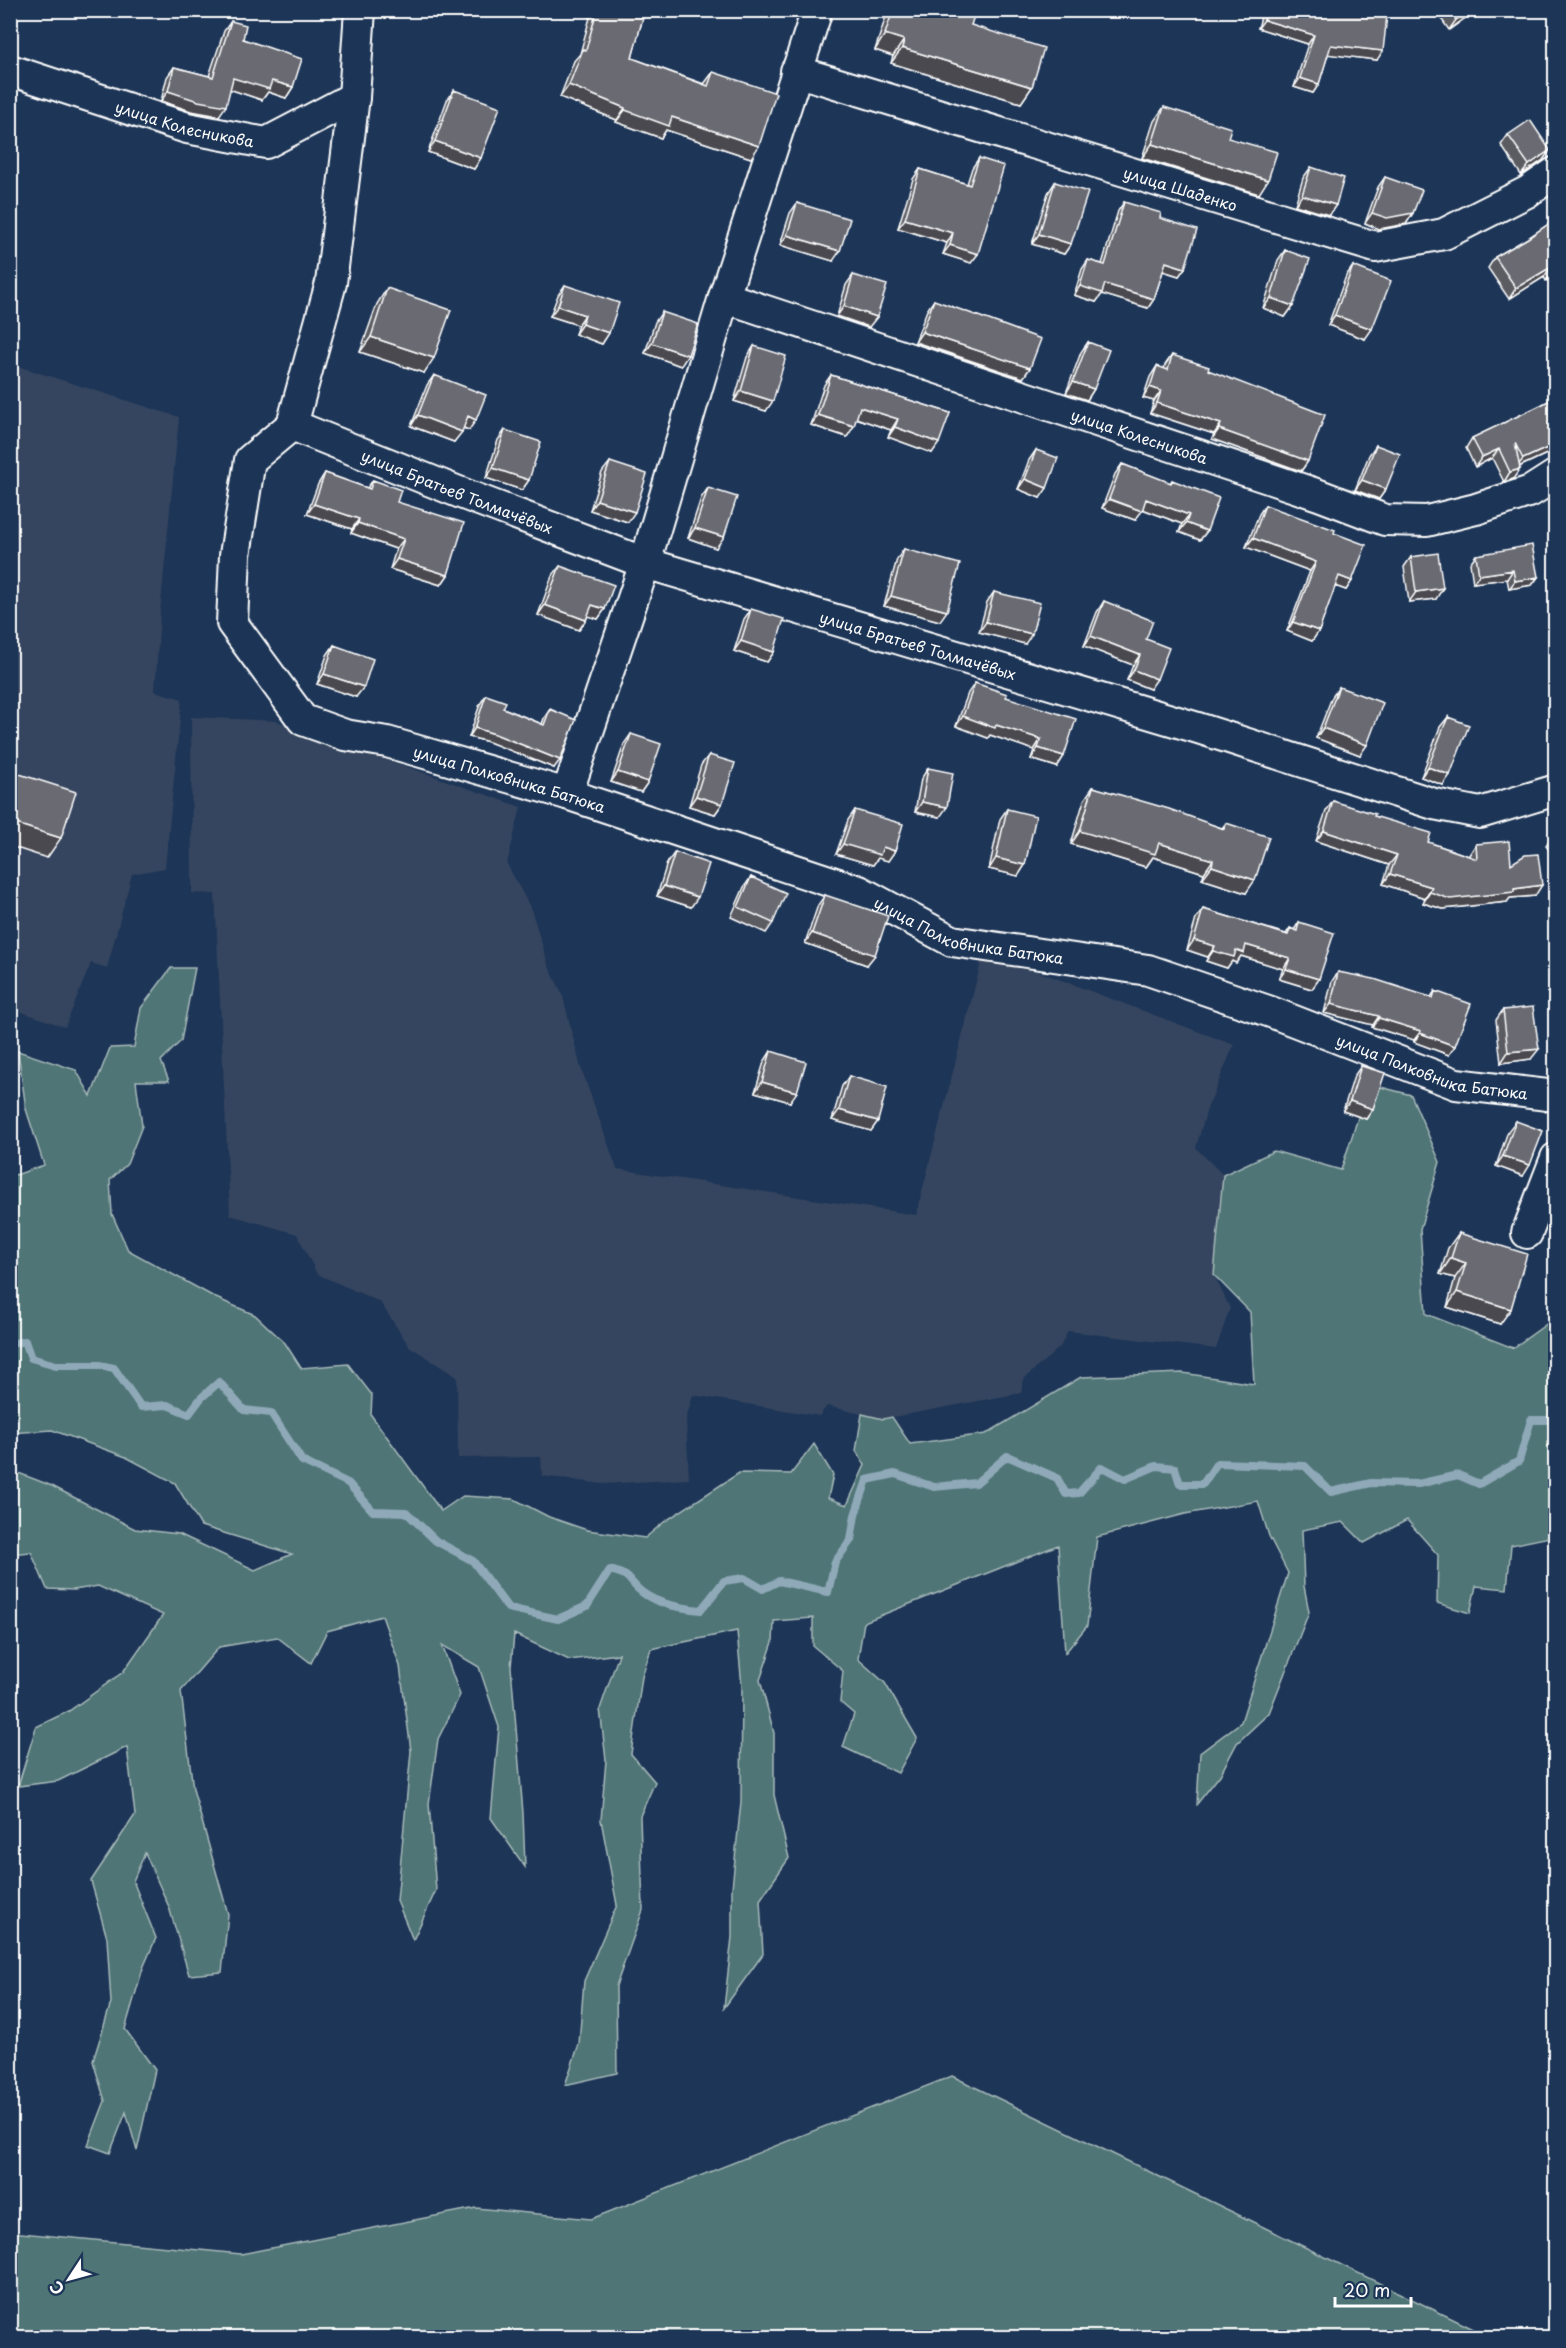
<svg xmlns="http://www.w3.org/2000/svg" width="1566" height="2348" font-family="'Playpen Sans',sans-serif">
  <rect width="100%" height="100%" fill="#1d3557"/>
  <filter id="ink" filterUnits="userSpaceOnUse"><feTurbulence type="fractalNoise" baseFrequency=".0167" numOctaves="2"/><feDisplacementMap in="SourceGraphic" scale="12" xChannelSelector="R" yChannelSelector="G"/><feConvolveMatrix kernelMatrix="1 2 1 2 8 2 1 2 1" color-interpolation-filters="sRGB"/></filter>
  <g filter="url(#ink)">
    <!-- built -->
    <path fill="#34455f" d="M11,364L179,417L160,613L155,691L182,699L165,868L132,874L107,968L91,963L65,1027L11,1008Z
      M191,717L277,721L521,807L507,864L531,909L549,967L562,993L581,1068L617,1169L916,1215L984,951L1234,1045L1207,1109L1196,1148L1223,1175L1214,1275L1230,1308L1216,1349L1068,1331L1060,1347L1024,1379L1021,1393L883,1419L827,1406L819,1416L693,1395L686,1419L689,1479L603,1484L542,1476L541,1457L458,1458L457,1377L409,1346L380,1302L317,1274L297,1234L230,1215L215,894L192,893Z"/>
    <!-- green -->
    <path fill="#507576" stroke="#a8baba" stroke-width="1.5" d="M171,968H195L181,1041L161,1061L169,1081H136L142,1126L127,1164L110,1180L112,1214L128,1250L216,1298L255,1315L285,1343L301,1368L348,1364L372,1395L371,1415L441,1511L463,1496L514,1499L549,1517L587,1530L645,1538L664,1522L739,1473L791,1474L814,1444L833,1475L828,1498L847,1505L865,1465L856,1451L862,1414L883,1419L892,1417L910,1444L986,1434L1081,1377L1183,1373L1254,1384L1250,1312L1214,1275L1223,1175L1274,1151L1341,1170L1369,1084L1411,1095L1440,1162L1420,1229L1426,1314L1513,1348L1555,1318V1536L1511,1545L1507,1589L1476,1586L1470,1613L1437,1603L1438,1555L1407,1520L1364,1543L1343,1522L1302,1530L1304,1586L1309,1612L1269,1713L1237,1743L1220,1775L1197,1804L1200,1753L1241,1722L1288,1573L1269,1536L1258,1501L1185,1514L1097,1537L1087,1626L1065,1653L1058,1545L864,1622L858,1659L885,1683L917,1738L898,1773L843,1747L854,1714L840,1702L843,1671L813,1646V1618L774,1621L773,1642L760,1680L774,1733V1795L789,1858L760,1900L763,1954L724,2008L732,1937V1888L741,1802L742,1687L737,1631L651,1649L642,1677L631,1754L655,1782L640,1816L643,1910L616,1986L617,2073L565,2085L579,2044L584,1981L617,1905L601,1820L606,1760L600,1709L619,1654L569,1660L514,1634L511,1667L523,1813L525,1867L491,1818L499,1727L479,1667L442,1645L460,1695L438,1739L429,1804L436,1890L413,1940L397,1901L411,1751L400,1666L382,1616L327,1631L311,1663L277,1637L219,1647L181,1691L193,1789L228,1914L222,1972L189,1975L169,1907L145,1853L133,1881L156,1938L143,1968L125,2029L155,2070L137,2151L126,2112L110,2153L88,2145L105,2101L93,2061L111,2003L107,1938L91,1881L135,1815L127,1747L58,1781L18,1786L36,1727L69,1711L123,1672L163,1615L98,1586L74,1590L47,1589L31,1552L11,1554V1470L52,1486L135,1529L179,1534L255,1570L292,1554L201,1526L175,1483L126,1457L52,1430L11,1433L10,1172L16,1175L44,1165L26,1109L18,1051L76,1070L91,1096L110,1048L134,1047L141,1008Z
      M952,2076L1490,2337H11V2232L241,2254L476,2208L591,2219Z"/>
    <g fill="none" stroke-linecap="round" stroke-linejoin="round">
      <!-- stream -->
      <path stroke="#8fa9b9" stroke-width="8" d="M10,1344L25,1341L31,1358L56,1365H99L114,1368L141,1407L167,1405L189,1414L201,1398L219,1382L244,1410L271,1413L302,1461L348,1483L373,1511L406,1512L436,1541L473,1561L508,1608L558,1619L587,1606L610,1570C636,1577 626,1581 643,1593C659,1605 682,1608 701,1610L724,1581L744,1578L763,1589L779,1581L828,1592L835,1562L851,1540L855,1515L867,1480L895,1474L934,1487L976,1483L1007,1456L1057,1478L1066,1494L1079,1493L1102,1467L1125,1479L1156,1466L1175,1468L1180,1484H1203L1217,1463L1305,1466L1331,1492L1371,1483L1418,1484L1458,1475L1479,1484L1519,1461L1531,1420H1556"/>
      <defs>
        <g id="minor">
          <path id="s1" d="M360,10L354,97L331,283L292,425L250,460L235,555L232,623L303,720L345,735L387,742L567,794L859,891L952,941L1148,970L1271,1012L1456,1084L1556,1096"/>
          <path id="s2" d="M10,70L187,128L266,143L354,97"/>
          <path id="s3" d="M796,71L1375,247L1444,234L1527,192L1556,172"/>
          <path id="s4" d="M724,297L1319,495L1385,520L1427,521L1476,509L1531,491L1556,475"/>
          <path id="s5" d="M292,425L466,495L645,563L1198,728L1434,804L1480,813L1556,790"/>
          <path d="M567,794L645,563L724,297L817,10"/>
          <path d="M1527,1233L1556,1158"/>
        </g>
      </defs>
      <!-- minor casing -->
      <use href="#minor" stroke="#fff" stroke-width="34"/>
      <!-- minor -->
      <use href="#minor" stroke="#1d3557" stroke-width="30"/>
    </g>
    <!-- wall -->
    <path fill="#5a5b62" stroke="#fff" stroke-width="1.5" d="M592,10H645L632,58L704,84L713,72L751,158L666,130L661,138L616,122L617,120L560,97L574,61L580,54Z
      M888,10H957L1032,87L1021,103L891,63L893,56L875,50Z
      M1263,10H1358L1377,60L1328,54L1319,84L1313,93L1294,87L1308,44L1258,28Z
      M1435,10H1474L1472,13L1449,30Z
      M231,21L243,39L293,87L286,98L268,92L262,100L230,89L219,116L191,111L161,101L167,77L174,67L209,76L224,31Z
      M454,90L481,158L474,169L428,152L447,100Z
      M1164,107L1228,138L1259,194L1142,158L1154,121Z
      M1508,135L1550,150L1543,160L1521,175L1501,145Z
      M979,158L978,254L971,263L943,254L947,243L898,228L913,179L920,169L967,184L972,168Z
      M1311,167L1336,205L1329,215L1295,205L1303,178Z
      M1385,177L1413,213L1406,224L1379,229L1365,223L1378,187Z
      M1055,182L1071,244L1064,254L1032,244L1048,193Z
      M1124,202L1160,218L1185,268L1179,276L1163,271L1154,299L1148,308L1102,294L1096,302L1074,295L1082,269L1088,260L1102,264L1118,211Z
      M797,203L833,261L780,245L790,213Z
      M1556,219V274L1546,281L1544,277L1509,299L1488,268L1495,257L1528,238Z
      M1285,250L1293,306L1285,317L1263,308L1278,260Z
      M1353,266L1365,339L1328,325L1346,276Z
      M853,275L869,327L837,316L846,285Z
      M565,285L609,333L602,344L575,334L578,325L550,316L558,295Z
      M387,288L424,373L360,352L377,304Z
      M934,300L1030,368L1023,378L915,342L927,310Z
      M662,312L681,366L645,353L655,322Z
      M1088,342L1094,389L1087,400L1066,393L1081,352Z
      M754,346L766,411L734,401L747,357Z
      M1172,355L1208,370L1308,461L1301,471L1212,439L1214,434L1150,413L1154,401L1143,398L1150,377L1157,366L1164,369L1165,365Z
      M434,375L469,430L463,428L454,442L411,426L427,385Z
      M831,375L950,413L932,453L888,437L891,430L856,418L847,437L811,425L824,385Z
      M1556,397V456L1553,451L1519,467L1513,479L1504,482L1492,458L1475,467L1466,448L1472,438L1541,405Z
      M505,430L529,480L522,490L486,478L498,440Z
      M1376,445L1386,489L1379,499L1355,490L1369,455Z
      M1036,450L1040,498L1018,489L1029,460Z
      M610,462L628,522L590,510L602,472Z
      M1122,464L1170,483L1172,480L1207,531L1200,540L1179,532L1182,524L1142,509L1135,520L1102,508L1115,474Z
      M325,473L367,488L373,480L397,502L448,575L441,585L390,569L396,549L351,533L352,529L307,514L318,484Z
      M708,488L716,548L688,538L701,498Z
      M1265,505L1334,533L1352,581L1346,590L1335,586L1319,631L1312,641L1287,631L1310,571L1246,547L1259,514Z
      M1556,523V541L1550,531Z
      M904,549L940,621L884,606L897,559Z
      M1476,555L1538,577L1532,585L1509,589L1507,579L1473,583L1470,563Z
      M1411,557L1436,599L1409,602L1404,567Z
      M560,566L605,609L598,619L588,616L586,620L579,630L538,615L552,576Z
      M994,592L1025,644L979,632L987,602Z
      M1104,601L1146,639L1150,689L1127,680L1133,665L1084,646L1097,612Z
      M751,609L774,652L767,662L734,651L744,619Z
      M334,645L356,697L317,684L327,655Z
      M975,683L1006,697L1064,756L1057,767L1031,759L1034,750L990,735L988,738L956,726L968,693Z
      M1339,687L1360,755L1316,738L1332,697Z
      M486,695L503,708L542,724L544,718L550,709L554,768L489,742L469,737L480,704Z
      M1448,717L1443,785L1421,777L1440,727Z
      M631,734L648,782L641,792L611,782L624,744Z
      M709,755L722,804L715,814L689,806L701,765Z
      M928,768L940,817L915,812L921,779Z
      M1093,787L1222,828L1226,823L1246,893L1202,879L1204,873L1153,857L1146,867L1071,844L1084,800Z
      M1333,801L1374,816L1428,842L1469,856V855L1476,844L1511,864L1535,896L1510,898L1507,902L1443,909L1423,903L1425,898L1383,884L1389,865L1316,841L1326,811Z
      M1007,809L1025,865L1018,876L989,869L1000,819Z
      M855,810L895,851L888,861L878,858L873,865L836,854L848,820Z
      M1556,834V859L1546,846L1553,836Z
      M675,852L691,907L657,896L667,863Z
      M751,877L773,923L766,933L731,917L744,887Z
      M825,895L867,965L805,943L818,905Z
      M1203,909L1286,934L1290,928L1294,930L1299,922L1319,979L1312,989L1279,979L1283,969L1241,956L1236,963L1232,961L1227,968L1206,961L1208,957L1187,950L1196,919Z
      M1338,972L1431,997L1435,991L1449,1055L1414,1042V1040L1372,1027L1373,1025L1324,1013L1332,981Z
      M1503,1010L1531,1059L1501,1063L1496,1020Z
      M771,1051L790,1102L755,1092L764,1062Z
      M1361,1066L1373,1109L1366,1119L1343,1111L1354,1076Z
      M849,1076L878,1121L871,1131L832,1120L842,1086Z
      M1516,1121L1523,1176L1496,1166L1508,1131Z
      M1459,1233L1500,1324L1447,1307L1455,1278L1440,1274L1448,1248Z"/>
    <!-- shaded-wall -->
    <path fill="#4a4a50" stroke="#fff" stroke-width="1.5" d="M1469,10H1474L1472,13L1449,30L1456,20Z
      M1264,20L1314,35L1308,44L1258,28Z
      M885,34L904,40L893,56L875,50Z
      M1331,45L1383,51L1377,60L1325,54Z
      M902,48L1032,87L1021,103L891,63Z
      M233,78L272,81L293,87L286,98L268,92L262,100L226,88Z
      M1300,78L1319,84L1313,93L1294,87Z
      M569,85L625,108L617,120L560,97Z
      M168,91L226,106L219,116L191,111L161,101Z
      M625,110L672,117L759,146L751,158L666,130L661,138L616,122Z
      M435,141L481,158L474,169L428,152Z
      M1152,144L1268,180L1259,194L1142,158Z
      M1550,150L1543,160L1521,175L1529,165Z
      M1302,195L1336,205L1329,215L1295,205Z
      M1372,213H1413L1406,224L1379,229L1365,223Z
      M905,219L953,233L947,243L898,228Z
      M1039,234L1071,244L1064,254L1032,244Z
      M787,235L840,251L833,261L780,245Z
      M950,245L978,254L971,263L943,254Z
      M1166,262L1185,268L1179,276L1160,270Z
      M1551,267L1544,277L1509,299L1516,288Z
      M1556,269V274L1546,281L1553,270Z
      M1105,284L1154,299L1148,308L1102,294L1096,302L1074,295L1080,286Z
      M1271,298L1293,306L1285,317L1263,308Z
      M558,306L585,315L578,325L550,316Z
      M844,306L877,317L869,327L837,316Z
      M1335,315L1372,329L1365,339L1328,325Z
      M582,324L609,333L602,344L575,334Z
      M922,332L1030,368L1023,378L915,342Z
      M371,337L434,358L424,373L360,352Z
      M652,343L688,355L681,366L645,353Z
      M1073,382L1094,389L1087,400L1066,393Z
      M1150,387L1161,391L1154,401L1143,398Z
      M741,391L773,401L766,411L734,401Z
      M1157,403L1221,424L1214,434L1150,413Z
      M860,407L898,419L891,430L853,417Z
      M418,415L462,432L454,442L411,426Z
      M818,415L854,426L847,437L811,425Z
      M468,416L476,420L469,430L461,427Z
      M895,427L939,443L932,453L888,437Z
      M1219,429L1308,461L1301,471L1212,439Z
      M1556,444V448L1553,451L1516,468L1523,459Z
      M1499,449L1492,458L1475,467L1482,457Z
      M493,468L529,480L522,490L486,478Z
      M1520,469L1513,479L1504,482L1510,472Z
      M1025,479L1047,488L1040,498L1018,489Z
      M1362,480L1386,489L1379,499L1355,490Z
      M1109,499L1142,511L1135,520L1102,508Z
      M1146,499L1189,515L1182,524L1140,508Z
      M597,500L635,512L628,522L590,510Z
      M314,504L359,519L352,529L307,514Z
      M358,523L404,539L396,549L351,533Z
      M1186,523L1207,531L1200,540L1179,532Z
      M695,528L724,537L716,548L688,538Z
      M1253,538L1316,562L1310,571L1246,547Z
      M397,559L448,575L441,585L390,569Z
      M1513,570L1507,579L1473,583L1479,575Z
      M1339,576L1352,581L1346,590L1332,585Z
      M1538,577L1532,585L1509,589L1515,581Z
      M1443,588L1436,599L1409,602L1416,592Z
      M891,596L947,611L940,621L884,606Z
      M545,605L586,620L579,630L538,615Z
      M592,605L605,609L598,619L585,615Z
      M986,622L1032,634L1025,644L979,632Z
      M1293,622L1319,631L1312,641L1287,631Z
      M1091,636L1140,655L1133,665L1084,646Z
      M741,641L774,652L767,662L734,651Z
      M1134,670L1157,679L1150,689L1127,680Z
      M324,674L364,687L356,697L317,684Z
      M963,716L996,725L1041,739L1034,750L990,735L988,738L956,726Z
      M475,728L495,734L560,760L554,768L489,742L469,737Z
      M1323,728L1367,745L1360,755L1316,738Z
      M1038,748L1064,756L1057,767L1031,759Z
      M1428,767L1450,775L1443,785L1421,777Z
      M618,772L648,782L641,792L611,782Z
      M696,796L722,804L715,814L689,806Z
      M922,802L947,807L940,817L915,812Z
      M10,822L61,838L47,858L10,846Z
      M1080,831L1159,843L1213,860L1204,873L1153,857L1146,867L1071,844Z
      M1324,831L1397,855L1389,865L1316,841Z
      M843,844L883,847L895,851L888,861L878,858L873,865L836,854Z
      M996,858L1025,865L1018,876L989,869Z
      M1212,866L1255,880L1246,893L1202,879Z
      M1390,874L1432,887L1425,898L1383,884Z
      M1542,885L1535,896L1510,898L1507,902L1443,909L1423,903L1430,892L1514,889Z
      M664,886L698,897L691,907L657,896Z
      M812,933L875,955L867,965L805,943Z
      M1194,940L1215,946L1208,957L1187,950Z
      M1246,945L1290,958L1283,969L1241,956L1236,963L1232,961L1227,968L1206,961L1213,951L1236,950Z
      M1286,969L1319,979L1312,989L1279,979Z
      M1331,1004L1379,1016L1373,1025L1324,1013Z
      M1379,1018L1421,1031L1414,1040L1372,1027Z
      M1420,1033L1455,1046L1449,1055L1414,1042Z
      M1539,1049L1531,1059L1501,1063L1508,1052Z
      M762,1082L797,1092L790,1102L755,1092Z
      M1350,1101L1373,1109L1366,1119L1343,1111Z
      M839,1110L878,1121L871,1131L832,1120Z
      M1503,1156L1530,1165L1523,1176L1496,1166Z
      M1451,1258L1466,1263L1455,1278L1440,1274Z
      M1457,1292L1511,1309L1500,1324L1447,1307Z"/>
    <!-- building -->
    <path fill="#696a72" stroke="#fff" stroke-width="1.5" d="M597,10H645L632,58L708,86L713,72L776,93L759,146L672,117L669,126L625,110V108L569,85L583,49L586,50Z
      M893,10H957L974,16L971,25L1044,48L1032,87L902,48L904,40L885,34Z
      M1267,10H1358L1387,15L1383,51L1331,45L1319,84L1300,78L1314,35L1264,20Z
      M1449,10H1469L1456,20Z
      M231,21L246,25L243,39L302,59L293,87L272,81L269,89L233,78L226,106L198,101L168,91L174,67L213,77Z
      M454,90L500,107L481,158L435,141Z
      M1164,107L1231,128L1228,138L1277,152L1268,180L1152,144Z
      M1530,120L1550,150L1529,165L1508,135Z
      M979,158L1004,166L978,254L950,245L953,233L905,219L920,169L970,185Z
      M1311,167L1344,178L1336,205L1302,195Z
      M1385,177L1422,190L1413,213L1387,218L1372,213Z
      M1055,182L1088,192L1071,244L1039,234Z
      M1124,202L1161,213L1160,218L1197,230L1185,268L1166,262L1154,299L1105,284L1102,293L1080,286L1088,260L1105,265Z
      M797,203L850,219L840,251L787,235Z
      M1556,219V269L1553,270L1551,267L1516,288L1495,257L1528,238Z
      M1285,250L1310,259L1293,306L1271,298Z
      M1353,266L1391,281L1372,329L1335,315Z
      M853,275L887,285L877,317L844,306Z
      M565,285L619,303L609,333L582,324L585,315L558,306Z
      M387,288L451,310L434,358L371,337Z
      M934,300L1041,339L1030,368L922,332Z
      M662,312L698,324L688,355L652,343Z
      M1088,342L1109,350L1094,389L1073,382Z
      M754,346L786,356L773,401L741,391Z
      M1172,355L1209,367L1208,370L1325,415L1308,461L1219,429L1221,424L1157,403L1161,391L1150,387L1157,366L1168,370Z
      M434,375L486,395L476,420L468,416L462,432L418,415Z
      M831,375L950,413L939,443L895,427L898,419L860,407L854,426L818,415Z
      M1556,397V444L1523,459L1515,443L1520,469L1510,472L1499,449L1482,457L1472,438L1541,405Z
      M505,430L541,442L529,480L493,468Z
      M1376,445L1400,454L1386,489L1362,480Z
      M1036,450L1058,458L1047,488L1025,479Z
      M610,462L647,474L635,512L597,500Z
      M1122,464L1171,483L1172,480L1219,498L1207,531L1186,523L1189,515L1146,499L1142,511L1109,499Z
      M325,473L370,489L373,480L401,490L397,502L464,523L448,575L397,559L404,539L358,523L359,519L314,504Z
      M708,488L737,497L724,537L695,528Z
      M1265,505L1335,530L1334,533L1366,545L1352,581L1339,576L1319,631L1293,622L1316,562L1253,538Z
      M1532,545L1538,577L1515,581L1513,570L1479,575L1476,555Z
      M904,549L960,564L947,611L891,596Z
      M1438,553L1443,588L1416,592L1411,557Z
      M560,566L614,585L605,609L592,605L586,620L545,605Z
      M994,592L1040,603L1032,634L986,622Z
      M1104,601L1153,621L1146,639L1169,648L1157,679L1134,670L1140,655L1091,636Z
      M751,609L784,619L774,652L741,641Z
      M334,645L373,659L364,687L324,674Z
      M975,683L1007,694L1006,697L1076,719L1064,756L1038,748L1041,739L996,725L995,728L963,716Z
      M1339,687L1383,703L1367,745L1323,728Z
      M486,695L506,702L503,708L544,725L550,709L576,720L560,760L495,734L475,728Z
      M1448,717L1469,725L1450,775L1428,767Z
      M631,734L661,744L648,782L618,772Z
      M709,755L735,763L722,804L696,796Z
      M928,768L953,773L947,807L922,802Z
      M10,771L76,792L61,838L10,822Z
      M1093,787L1169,809L1224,829L1226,823L1269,837L1255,880L1212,866L1213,860L1159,843L1155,854L1080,831Z
      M1333,801L1375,814L1374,816L1431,833L1428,842L1477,859L1476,844L1509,841L1511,864L1525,855L1538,854L1542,885L1514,889V892L1450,899L1430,892L1432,887L1390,874L1397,855L1324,831Z
      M1007,809L1036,816L1025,865L996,858Z
      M855,810L903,824L895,851L883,847L880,855L843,844Z
      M675,852L709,864L698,897L664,886Z
      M751,877L786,893L773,923L738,907Z
      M825,895L888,916L875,955L812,933Z
      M1203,909L1288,935L1290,928L1297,931L1299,922L1334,933L1319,979L1286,969L1290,958L1246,945L1244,953L1236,950L1234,957L1213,951L1215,946L1194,940Z
      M1338,972L1374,979L1433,998L1435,991L1471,1004L1455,1046L1420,1033L1421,1031L1379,1018V1016L1331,1004Z
      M1533,1007L1539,1049L1508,1052L1503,1010Z
      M771,1051L806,1062L797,1092L762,1082Z
      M1361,1066L1385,1073L1373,1109L1350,1101Z
      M849,1076L887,1087L878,1121L839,1110Z
      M1516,1121L1543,1131L1530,1165L1503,1156Z
      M1459,1233L1527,1254L1511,1309L1457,1292L1466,1263L1451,1258Z"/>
  </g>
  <g text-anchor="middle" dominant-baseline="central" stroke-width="4.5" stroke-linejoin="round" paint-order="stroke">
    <!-- street labels -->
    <g font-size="15" fill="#fff" stroke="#1d3557">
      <text stroke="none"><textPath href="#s2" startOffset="183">улица Колесникова</textPath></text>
      <text stroke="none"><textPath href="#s3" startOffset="402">улица Шаденко</textPath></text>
      <text stroke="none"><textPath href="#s4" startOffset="438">улица Колесникова</textPath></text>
      <text stroke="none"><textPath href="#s5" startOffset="178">улица Братьев Толмачёвых</textPath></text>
      <text stroke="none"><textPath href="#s5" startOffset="664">улица Братьев Толмачёвых</textPath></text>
      <text stroke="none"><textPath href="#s1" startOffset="976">улица Полковника Батюка</textPath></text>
      <text stroke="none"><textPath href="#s1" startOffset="1462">улица Полковника Батюка</textPath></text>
      <text stroke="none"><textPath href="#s1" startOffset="1948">улица Полковника Батюка</textPath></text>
    </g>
  </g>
  <!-- margin -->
  <rect width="1566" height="2348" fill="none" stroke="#1d3557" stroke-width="36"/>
  <rect x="18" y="18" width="1530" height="2312" fill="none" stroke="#fff" stroke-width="2" filter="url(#ink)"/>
  <!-- north arrow -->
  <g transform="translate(69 2279) rotate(234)" stroke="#1d3557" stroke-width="4.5" paint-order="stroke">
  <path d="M0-4.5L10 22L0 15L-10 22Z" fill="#ffffff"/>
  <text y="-9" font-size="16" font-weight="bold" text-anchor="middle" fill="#ffffff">С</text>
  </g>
  <!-- scale -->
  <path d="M1335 2297v9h76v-9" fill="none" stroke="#ffffff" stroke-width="3"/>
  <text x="1344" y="2297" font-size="18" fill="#ffffff" stroke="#1d3557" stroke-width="4.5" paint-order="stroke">20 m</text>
</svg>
